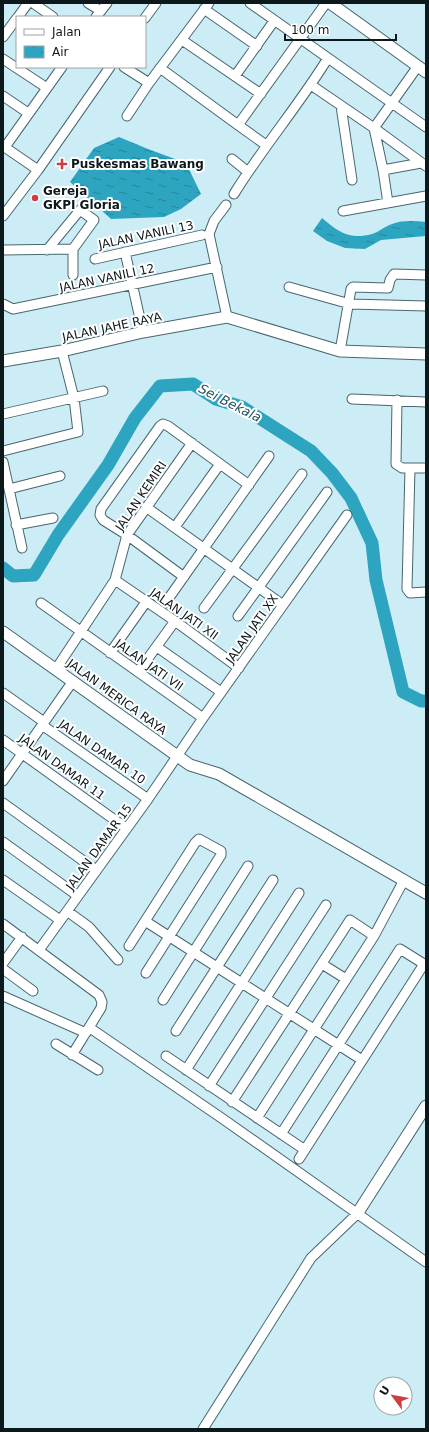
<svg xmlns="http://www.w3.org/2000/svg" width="429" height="1432" font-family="'DejaVu Sans',sans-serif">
  <defs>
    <pattern id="water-ripples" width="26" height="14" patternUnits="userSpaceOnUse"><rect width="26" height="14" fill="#2da5c0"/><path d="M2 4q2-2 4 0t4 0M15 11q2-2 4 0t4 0" fill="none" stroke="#25859b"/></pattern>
  </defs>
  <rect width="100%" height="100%" fill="#cdedf6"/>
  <!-- water -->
  <path fill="url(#water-ripples)" d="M119,137L148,149L186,163L201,194L181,209L164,217L111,219L70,182L94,148Z
    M322,218C338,232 350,240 372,234C379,232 385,226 392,224C403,220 415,221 426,222V236L381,240L365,249L345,248L327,241L313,231Z"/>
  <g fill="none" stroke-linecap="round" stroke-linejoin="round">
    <!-- river -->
    <path stroke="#2da5c0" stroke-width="13" d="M3,568L13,576L34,575L58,535L108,465L135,418L160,386L193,384L216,399L242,407L311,451L332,473L351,498L372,543L376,580L403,692L421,701H426"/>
    <defs>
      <path id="minor" d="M33,3L53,17
        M88,3L101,11
        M204,9L257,46
        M18,17L28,3
        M96,17L107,3
        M145,18L156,3
        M3,37L17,18
        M182,40L261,94
        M328,58L426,127
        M3,59L47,88
        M418,66L374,128L426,166
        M124,67L149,83
        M160,68L238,125L326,3
        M235,76L274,21
        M311,85L374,128L383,170
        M3,96L28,113
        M341,106L352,180
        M127,116L149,83L209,3
        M238,125L266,145
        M3,146L38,170
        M5,147L62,67
        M232,159L248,172
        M234,194C263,147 299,105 328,58L250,3
        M388,203L383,170L421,163
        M226,205L214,221L209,234L227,317
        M343,211L426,196
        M3,216L38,170L110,67
        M3,250L73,249V275
        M47,250L80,210L94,220L73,249
        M125,252L143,332
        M95,259L202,235
        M289,287L350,304L426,306
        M3,304L13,309L217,267
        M340,351L351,289L353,287L386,288H388L390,280L394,274L426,275
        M352,399L426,402
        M397,400L396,464L402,468H426
        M3,414L103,391
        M3,451L78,432L74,398L62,351
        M3,462L22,548
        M410,468L407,589L410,593L426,592
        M9,489L60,476
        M146,507L283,605
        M16,525L53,518
        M175,527L220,464
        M184,577L127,535L103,520L100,515L101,509L160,426L163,424L168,426L249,485
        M115,580L175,621L239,668
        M155,595L166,602L269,456
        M41,603L203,718
        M204,608L302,474
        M238,616L327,492
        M157,647L221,692
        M110,653L146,602
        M56,669L115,580L127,535L192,443
        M138,672L175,621
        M3,693L44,722
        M42,725L148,799
        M3,740L126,828
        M3,781L73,681
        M3,803L96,870
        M3,842L78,896
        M3,880L60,920
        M67,911L89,927L118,960
        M145,921L362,1060
        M3,924L99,995L102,1002L101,1008L72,1055
        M129,946L195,843L199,839L221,851V855L146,973
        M39,950L148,799L203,718L347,515
        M3,963L22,937
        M322,964L346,979
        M3,969L33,991
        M3,996L86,1033
        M163,1000L248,866
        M90,1028L223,1119L426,1262
        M176,1031L273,880
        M56,1044L98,1070
        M166,1056L305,1150
        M186,1070L299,893
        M209,1086L326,905
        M232,1102L350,920L374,936
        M257,1118L374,936L404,880
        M281,1134L400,949L424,964L299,1159
        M203,1429L311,1258L357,1214"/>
      <path id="tertiary" d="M330,3L426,72
        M3,361L62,351L143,332L227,317L340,351L426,354
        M3,632L190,765L219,774L426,893
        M357,1214L426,1106"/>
    </defs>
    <!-- minor casing -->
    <use href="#minor" stroke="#49666e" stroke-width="11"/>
    <!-- tertiary casing -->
    <use href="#tertiary" stroke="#49666e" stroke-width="13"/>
    <!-- minor -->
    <use href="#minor" stroke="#fff" stroke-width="9"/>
    <!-- tertiary -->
    <use href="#tertiary" stroke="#fff" stroke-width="11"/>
  </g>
  <!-- markers -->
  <g fill="#cd3e44" stroke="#fff" stroke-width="1.5">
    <path d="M60 158h4v4h4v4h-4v4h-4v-4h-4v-4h4z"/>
    <circle cx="35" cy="198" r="4"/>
  </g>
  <g text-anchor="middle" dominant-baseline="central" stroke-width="4" stroke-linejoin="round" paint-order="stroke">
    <!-- poi labels -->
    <g font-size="12" font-weight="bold" fill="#0d181b" stroke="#fff" text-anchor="start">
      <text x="71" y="164">Puskesmas Bawang</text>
      <text x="43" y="191">Gereja<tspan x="43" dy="14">GKPI Gloria</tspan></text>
    </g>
    <!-- street labels -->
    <g font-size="12" fill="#0d181b" stroke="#fff">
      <text transform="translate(146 235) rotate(-12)">JALAN VANILI 13</text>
      <text transform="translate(107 278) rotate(-12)">JALAN VANILI 12</text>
      <text transform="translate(112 327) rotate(-12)">JALAN JAHE RAYA</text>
      <text transform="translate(141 496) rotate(-56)">JALAN KEMIRI</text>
      <text transform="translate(184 614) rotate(35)">JALAN JATI XII</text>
      <text transform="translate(252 629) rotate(-55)">JALAN JATI XX</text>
      <text transform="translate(149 665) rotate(35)">JALAN JATI VII</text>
      <text transform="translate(117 697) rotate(36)">JALAN MERICA RAYA</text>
      <text transform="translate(102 752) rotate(35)">JALAN DAMAR 10</text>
      <text transform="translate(62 767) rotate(36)">JALAN DAMAR 11</text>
      <text transform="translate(99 847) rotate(-54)">JALAN DAMAR 15</text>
    </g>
    <!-- water labels -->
    <g font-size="13" font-style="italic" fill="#23535f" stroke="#fff">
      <text transform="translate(230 403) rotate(27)">Sei Bekala</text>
    </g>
  </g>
  <!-- border -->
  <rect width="429" height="1432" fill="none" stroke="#0d181b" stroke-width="8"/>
  <!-- legend -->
  <rect x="16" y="16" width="130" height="52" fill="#ffffff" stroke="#9ea3a4"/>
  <rect x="24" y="29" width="20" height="6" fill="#ffffff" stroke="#9ea3a4"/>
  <text x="52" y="36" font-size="12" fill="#0d181b">Jalan</text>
  <rect x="24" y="46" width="20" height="12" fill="url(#water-ripples)" stroke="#9ea3a4"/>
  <text x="52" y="56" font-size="12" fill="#0d181b">Air</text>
  <!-- north arrow -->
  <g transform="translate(393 1396) rotate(302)"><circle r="19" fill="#ffffff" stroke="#9ea3a4"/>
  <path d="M0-3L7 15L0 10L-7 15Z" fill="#cd3e44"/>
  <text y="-6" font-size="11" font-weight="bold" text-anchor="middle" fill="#0d181b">U</text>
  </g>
  <!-- scale -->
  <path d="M285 34v6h111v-6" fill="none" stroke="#0d181b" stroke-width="2"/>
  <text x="291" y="34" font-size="12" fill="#0d181b" stroke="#ffffff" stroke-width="3" paint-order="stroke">100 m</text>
</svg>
